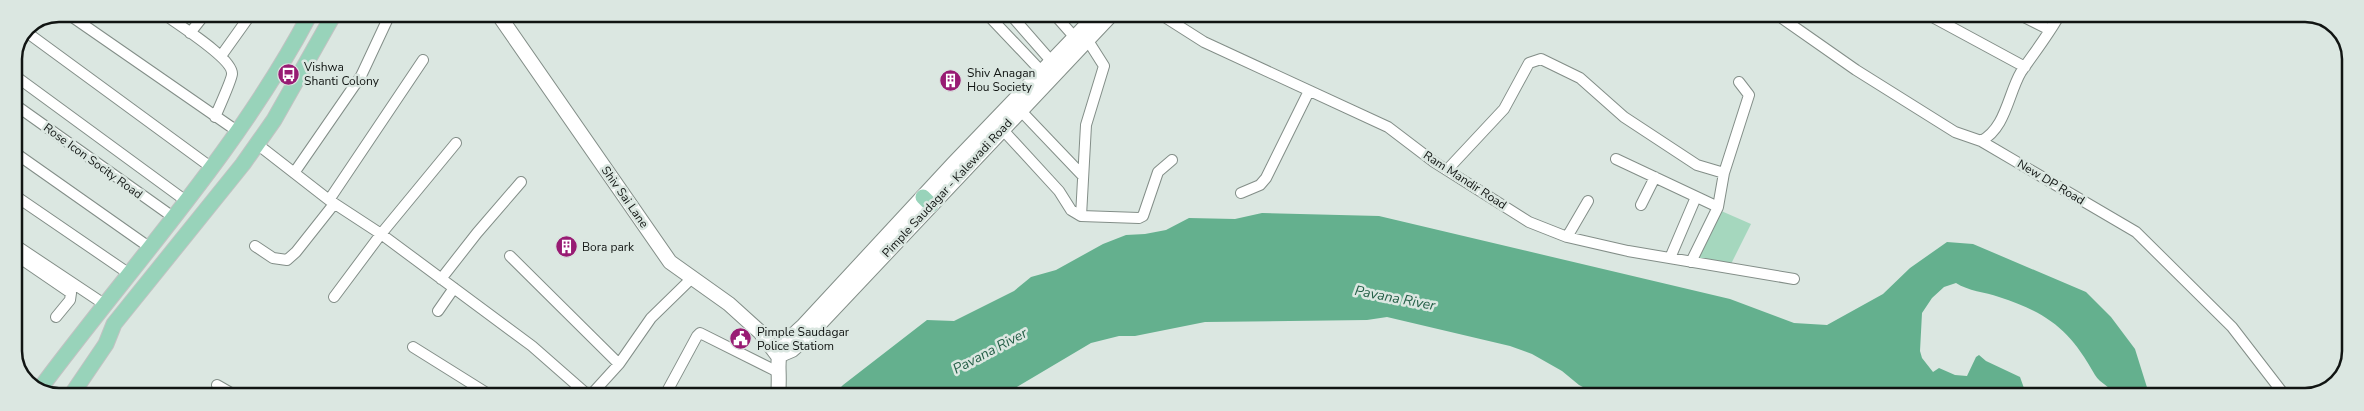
<svg xmlns="http://www.w3.org/2000/svg" width="2364" height="411" font-family="'Nunito Sans',sans-serif">
  <rect width="100%" height="100%" fill="#dbe7e1"/>
  <!-- green -->
  <path fill="#a5d7be" d="M1719,210L1751,224L1730,266L1694,261Z"/>
  <!-- water -->
  <path fill="#64b08e" d="M1262,213L1379,216L1730,299L1794,323L1827,325L1883,294L1910,268L1947,242L1973,244L2086,292L2111,317L2135,349L2150,397H2114C2112,386 2100,384 2095,375C2070,330 2048,313 1999,297C1985,292 1968,291 1956,283L1944,287L1932,298L1922,313L1920,351L1922,358L1933,372L1939,368L1955,375L1967,376L1976,357L1979,355L1986,361L2020,377L2025,391L2047,392L2056,397H1602L1579,385L1562,371L1532,354L1510,346L1387,317L1367,320L1205,322L1135,336H1119L1091,343L1000,397H831L843,385L927,320L954,321L1014,291L1031,277L1056,270L1103,244L1126,235L1145,234L1166,230L1189,218L1235,219Z"/>
  <g fill="none" stroke-linecap="round" stroke-linejoin="round">
    <defs>
      <path id="street" d="M68,14L237,131
        M164,14C177,24 233,58 232,74C232,79 218,110 215,117
        M987,14L1042,72
        M1010,14L1052,62
        M1054,14L1078,41
        M1160,14L1204,42L1388,127L1434,162L1529,222L1567,237L1628,251L1794,279
        M1776,14L1856,70L1955,132L1981,141L2136,232L2232,327L2286,397
        M1927,14L2025,67
        M2018,14L2050,30
        M502,21L513,14
        M25,31L212,168
        M190,33L205,14
        M1085,36L1104,66L1086,125L1081,216L1139,218L1143,216L1158,172L1172,160
        M221,56L251,14
        M14,75L186,201
        M14,104L173,217
        M1020,110L1083,176
        M1002,129L1059,191L1071,210L1081,216
        M1981,141C2006,128 2008,94 2021,72C2034,53 2049,34 2060,14
        M257,144L329,200L381,234L532,346L589,396
        M14,152L149,247
        M1616,159L1718,207
        M1447,170L1504,109L1529,63L1541,59L1580,78L1624,117L1697,165L1724,173
        M294,173L361,76L390,14
        M1241,193L1260,185L1266,178L1309,91
        M14,195L128,273
        M329,200L423,60
        M1641,205L1655,177
        M1567,237L1588,201
        M14,244L104,304
        M255,246L273,258L287,260L296,252L334,204
        M14,254L71,293L70,300L56,317
        M510,256L619,364
        M1670,258L1696,197
        M1691,262L1718,207L1724,173L1749,95L1739,82
        M441,279L477,233L521,182
        M334,297L381,234L456,143
        M438,311L454,288
        M413,347L493,397
        M217,385L238,397
        M589,397L619,364L651,318L692,278
        M664,397L697,336L700,333L778,372"/>
      <path id="secondary" d="M498,14L670,262L729,304L760,332L778,356
        M778,356L792,350L811,333L1112,14
        M778,397C782,356 768,357 803,326L954,163L1097,14"/>
      <path id="primary" d="M923,197L931,205
        M39,390C131,266 238,151 310,14
        M70,397L106,344L114,324L243,164L274,120L334,14"/>
    </defs>
    <!-- street casing -->
    <use href="#street" stroke="#838e88" stroke-width="12"/>
    <!-- secondary casing -->
    <use href="#secondary" stroke="#838e88" stroke-width="16"/>
    <!-- primary casing -->
    <use href="#primary" stroke="#c1c2c2" stroke-width="17"/>
    <!-- street -->
    <use href="#street" stroke="#fff" stroke-width="10"/>
    <!-- secondary -->
    <use href="#secondary" stroke="#fff" stroke-width="14"/>
    <!-- primary -->
    <use href="#primary" stroke="#98d3ba" stroke-width="15"/>
  </g>
  <!-- icons -->
  <defs>
    <symbol id="bus-disc" viewBox="-11 -11 22 22"><circle r="9.5" fill="#981b73" stroke="#dbe7e1"/><path d="M-5-6H5V4H4V6H2V4H-2V6H-4V4H-5ZM-3.5-4V0h7V-4ZM-3.5 1.2v1.5H-2V1.2ZM2 1.2v1.5H3.5V1.2Z" fill="#fff"/></symbol>
    <symbol id="building-disc" viewBox="-11 -11 22 22"><circle r="9.5" fill="#981b73" stroke="#dbe7e1"/><path d="M-4-6H4V6H1V3H-1V6H-4ZM-2.5-4.3h1.7v1.8h-1.7ZM.8-4.3h1.7v1.8H.8ZM-2.5-1h1.7V.8h-1.7ZM.8-1h1.7V.8H.8Z" fill="#fff"/></symbol>
    <symbol id="civic-disc" viewBox="-11 -11 22 22"><circle r="9.5" fill="#981b73" stroke="#dbe7e1"/><path d="M-.6-6.5H3V-4.5H.6V-3L4-1V1h2V6H-6V1h2V-1L-.6-3ZM-1.2 2.5V6h2.4V2.5Z" fill="#fff"/></symbol>
  </defs>
  <g fill-rule="evenodd">
    <use href="#bus-disc" x="276" y="62" width="25" height="25"/>
    <use href="#building-disc" x="938" y="68" width="25" height="25"/>
    <use href="#building-disc" x="554" y="234" width="25" height="25"/>
    <use href="#civic-disc" x="728" y="326" width="25" height="25"/>
  </g>
  <g text-anchor="middle" dominant-baseline="central" stroke-width="5" stroke-linejoin="round" paint-order="stroke">
    <!-- poi labels -->
    <g font-size="12" fill="#111513" stroke="#dbe7e1" text-anchor="start">
      <text x="304" y="67">Vishwa<tspan x="304" dy="14">Shanti Colony</tspan></text>
      <text x="967" y="73">Shiv Anagan<tspan x="967" dy="14">Hou Society</tspan></text>
      <text x="582" y="247">Bora park</text>
      <text x="757" y="332">Pimple Saudagar<tspan x="757" dy="14">Police Statiom</tspan></text>
    </g>
    <!-- street labels -->
    <g font-size="12" fill="#111513" stroke="#dbe7e1">
      <text transform="translate(93 161) rotate(36)">Rose Icon Socity Road</text>
      <text transform="translate(1465 180) rotate(33)">Ram Mandir Road</text>
      <text transform="translate(2051 182) rotate(31)">New DP Road</text>
      <text transform="translate(947 188) rotate(-47)">Pimple Saudagar - Kalewadi Road</text>
      <text transform="translate(625 197) rotate(55)">Shiv Sai Lane</text>
    </g>
    <!-- water labels -->
    <g font-size="14" font-style="italic" fill="#245f47" stroke="#dbe7e1">
      <text transform="translate(1395 298) rotate(11)">Pavana River</text>
      <text transform="translate(990 351) rotate(-28)">Pavana River</text>
    </g>
  </g>
  <!-- crop -->
  <path d="M0 0H2364V411H0ZM59 22H2305A37 37 0 0 1 2342 59V351A37 37 0 0 1 2305 388H59A37 37 0 0 1 22 351V59A37 37 0 0 1 59 22Z" fill="#dbe7e1" fill-rule="evenodd"/>
  <path fill="none" stroke="#111513" stroke-width="2.5" d="M59 22H2305A37 37 0 0 1 2342 59V351A37 37 0 0 1 2305 388H59A37 37 0 0 1 22 351V59A37 37 0 0 1 59 22Z"/>
</svg>
